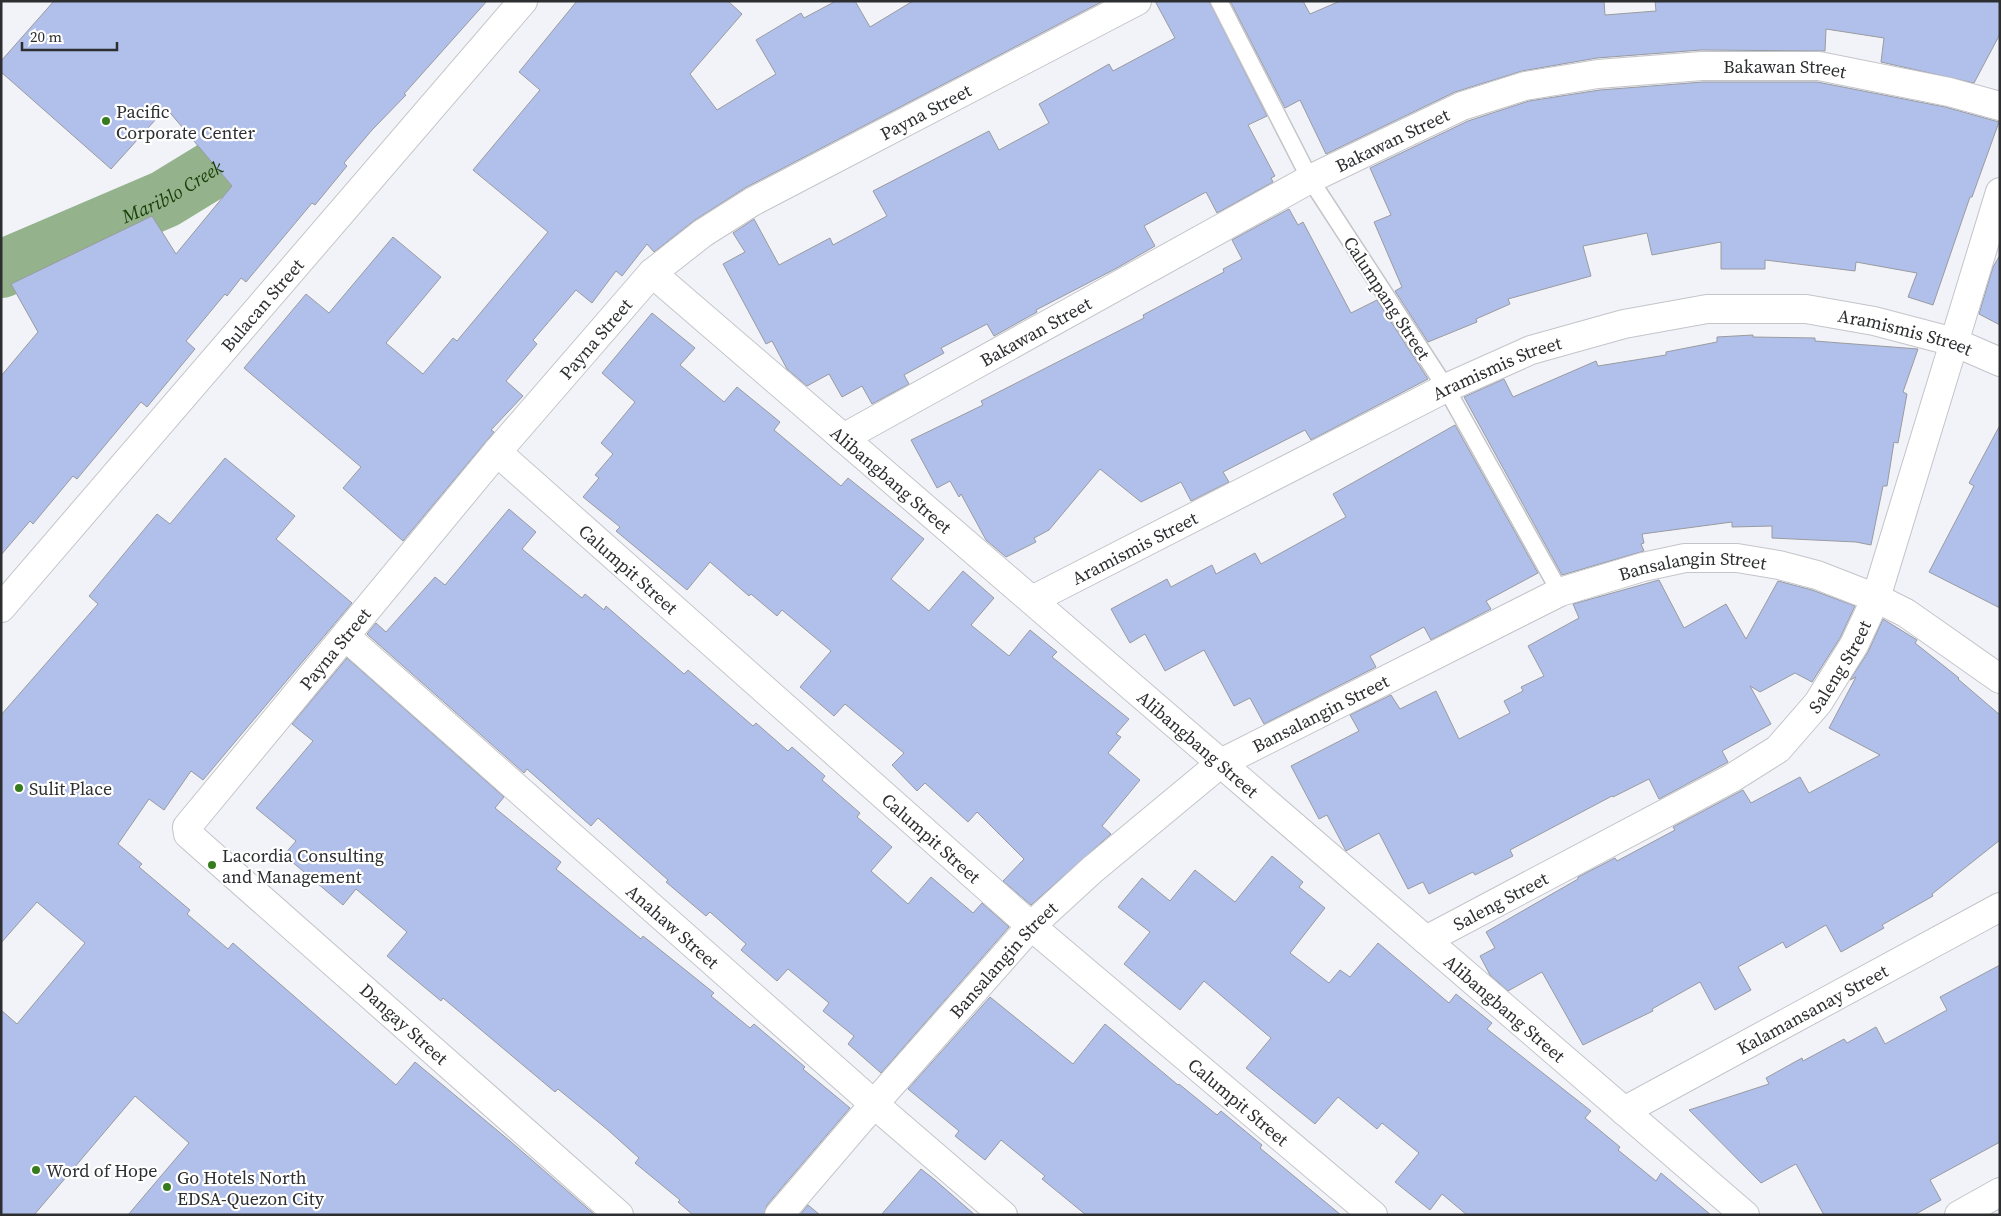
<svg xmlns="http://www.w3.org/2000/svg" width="2001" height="1216" font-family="'Source Serif 4',serif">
  <rect width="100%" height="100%" fill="#f1f3f8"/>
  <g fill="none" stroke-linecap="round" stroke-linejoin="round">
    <!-- river -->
    <path stroke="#94b28c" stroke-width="58" id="s1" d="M1,269L165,199L284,126"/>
  </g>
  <!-- building -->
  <path fill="#b1c0eb" stroke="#999b9f" d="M54,1H487L404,94L406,95L372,130L344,163L347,166L315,205L312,203L246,282L241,278L227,296L225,294L186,341L195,349L147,407L141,402L77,479L73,476L33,524L30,521L1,555V376L38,332L11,284L152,216L176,254L232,186L166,108L111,169L1,72V61Z
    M577,1H728L742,14L690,74L717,110L776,74L756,40L801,13L804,18L836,1H855L870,27L913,1H1103L745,188L695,220L654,252L647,244L622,276L616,271L592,303L576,290L533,340L537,344L506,381L523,396L491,430L494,432L403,541L343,488L361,467L244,368L306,294L329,313L393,237L441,277L386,343L423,374L453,338L457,341L548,232L473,170L540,90L519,72Z
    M1155,1H1209L1267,116L1248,125L1275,176L1271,178L1273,182L1217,213L1206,192L1144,226L1155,246L1117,268L1036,310L1037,312L994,336L987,324L941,348L944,353L904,375L909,384L872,404L862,386L842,397L829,374L807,386L787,369L772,341L766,344L723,264L745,252L733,233L754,219L779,265L830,238L833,245L887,216L873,191L989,131L999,150L1049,123L1039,104L1109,64L1113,71L1175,38Z
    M1230,1H1303L1310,14L1340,1H1604L1605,15L1656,11L1655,1H2000V34L1974,83L1881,62L1884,38L1826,29L1825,51L1701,50L1597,58L1522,71L1455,92L1326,154L1300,100L1285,108Z
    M1703,82H1817L1945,107L1999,122L1972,197H1970L1933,305L1908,297L1917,273L1856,262L1855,271L1765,260V269H1721V242L1652,255L1647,233L1583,246L1591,276L1508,299L1510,304L1476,319L1477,322L1428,342L1395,291L1402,287L1374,222L1391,215L1370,168L1468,121L1529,101L1600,90Z
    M1289,209L1298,225L1303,222L1351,313L1377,300L1428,379L1311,440L1305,430L1223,472L1229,482L1191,501L1181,482L1141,502L1100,469L1049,530L1034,538L1036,542L1006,557L986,540L961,494L959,497L950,481L937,488L911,440L983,405L981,401L1144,318L1143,315L1224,272L1223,269L1242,259L1232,240Z
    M2000,255V325L1979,314L1993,267Z
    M652,313L695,348L680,365L724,402L737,387L780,422L774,430L841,486L848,478L924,539L891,579L929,611L963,571L994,598L971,625L1009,656L1030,630L1057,652L1052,657L1129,719L1116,734L1121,737L1108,753L1140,780L1102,826L1111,834L1031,905L1003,881L1024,859L977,812L968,822L925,783L917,791L892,765L904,753L845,704L834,716L800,687L831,651L782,610L777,616L751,594L749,596L710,562L687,590L616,531L620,527L583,497L599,478L595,475L613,454L601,443L635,402L602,373Z
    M1753,335V337L1815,338V341L1918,349L1903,392L1907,394L1898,443L1894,442L1887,486H1883L1871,545L1856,542L1772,538V526L1732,527V522L1642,534L1644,543L1641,544L1644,551L1562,575L1464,397L1504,379L1513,397L1596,361L1598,366L1666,355V352L1717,342V337Z
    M1455,425L1538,573L1486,601L1491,609L1431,640L1424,627L1370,656L1376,667L1264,724L1250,698L1234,706L1204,650L1165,671L1145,634L1130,643L1111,609L1167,579L1171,587L1212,565L1216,574L1255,553L1261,564L1346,517L1333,494Z
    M2000,425V608L1929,572L1974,486L1969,483Z
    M225,458L295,516L276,539L352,603L203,780L191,771L164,810L149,799L118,844L142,864L139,867L190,910L187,914L228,949L233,943L396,1085L415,1062L510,1141L595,1215H128L189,1143L135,1096L34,1215H1V1010L17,1024L85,943L37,902L1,943V715L98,604L89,596L157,514L170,524Z
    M509,509L536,532L522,549L582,598L585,594L604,610L606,606L684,674L688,670L753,726L756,723L788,751L792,747L825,776L822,780L860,813L857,817L892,847L871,871L908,904L931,877L973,913L982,903L1009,927L881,1073L848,1044L854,1036L823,1011L829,1003L788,969L777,981L741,950L746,944L710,912L706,916L666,882L668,880L598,818L591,826L527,769L524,773L367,634L376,623L386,632L435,577L445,585Z
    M1659,580L1684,628L1726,604L1746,639L1778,581L1812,590L1855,606L1840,638L1812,682L1795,673L1760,692L1750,686L1771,724L1722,751L1728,762L1659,799L1649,779L1613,797L1612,796L1510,850L1513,856L1475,875L1473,872L1429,894L1423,882L1408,889L1379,833L1346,851L1327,815L1319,819L1291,766L1359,731L1350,715L1391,695L1400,709L1436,691L1459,739L1510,713L1504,701L1523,691L1521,687L1544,676L1528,646L1579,618L1573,604Z
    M1883,619L1917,640L1915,643L1959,678L1958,679L2000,715V840L1932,894L1933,896L1882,925L1884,928L1841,952L1826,925L1786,948L1783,942L1738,967L1751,990L1715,1010L1700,982L1652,1009L1653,1011L1583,1045L1542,972L1508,991L1490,975L1480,956L1495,948L1486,932L1578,879V877L1615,858L1617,861L1675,830L1673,827L1743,790L1751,803L1800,777L1809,793L1880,755L1829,728L1856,677L1850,680L1868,652Z
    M347,658L504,797L495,808L561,862L556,869L641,939L643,936L714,993L711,996L750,1028L754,1024L805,1067L803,1069L850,1108L767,1205L764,1215H693L678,1202L680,1200L635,1163L639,1158L608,1130L558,1089L555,1092L443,998L441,1001L387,956L407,932L356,889L343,905L284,855L296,841L256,808L313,741L292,724Z
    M1272,856L1303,882L1299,887L1325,908L1290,953L1329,983L1340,970L1350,977L1378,943L1449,1003L1456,994L1492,1023L1487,1029L1591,1111L1585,1118L1620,1147L1618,1150L1656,1181L1661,1173L1711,1215H1467L1442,1194L1430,1210L1395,1182L1419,1153L1382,1123L1377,1129L1338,1097L1315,1124L1246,1068L1271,1038L1204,981L1180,1010L1124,964L1150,932L1118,907L1142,878L1170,901L1195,870L1235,902Z
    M2000,965V1142L1930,1180L1941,1200L1914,1215H1824L1796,1164L1761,1183L1689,1110L1769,1084L1766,1078L1802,1058L1803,1061L1844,1039L1847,1043L1876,1027L1885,1044L1947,1010L1940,997Z
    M990,997L1073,1064L1105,1024L1178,1085L1179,1084L1217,1115L1221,1111L1262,1145L1260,1148L1341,1215H1086L1042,1179L1045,1176L1001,1140L985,1160L955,1136L959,1131L908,1089Z
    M921,1169L935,1180L975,1215H881Z
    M808,1205L820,1215H800Z"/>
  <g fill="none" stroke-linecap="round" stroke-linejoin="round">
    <defs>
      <path id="service" d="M1219,1L1310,179L1446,388L1560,592"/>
      <g id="minor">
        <path id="s2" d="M652,273L1745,1215"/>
        <path id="s3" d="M843,438L1310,179L1462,106L1525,86L1598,74L1702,66H1819L1949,92L2000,106"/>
        <path id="s4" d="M497,452L1031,926L1373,1215"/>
        <path id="s5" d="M1032,600L1446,388L1531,350L1624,324L1707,309H1806L1874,321L1954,342L2000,362"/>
        <path id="s6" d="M1,608L523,1"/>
        <path id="s7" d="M345,636L874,1104L1003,1215"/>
        <path id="s8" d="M1426,940L1732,778L1778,749L1818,703L1854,645L1876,598L2000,192"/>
        <path id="s9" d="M1624,1111L2000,907"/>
        <path id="s10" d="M619,1215L188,834L187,827L497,452L652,273L703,233L752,202L1137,1"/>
        <path d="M1959,1215L2000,1192"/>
      </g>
      <g id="tertiary">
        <path id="s11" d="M779,1215L874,1104L1031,926L1092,870L1221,763L1560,592L1643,567L1685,558H1737L1779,565L1817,575L1876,598L1906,613L2000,679"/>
      </g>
    </defs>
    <!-- service casing -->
    <use href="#service" stroke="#c4c5ca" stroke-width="19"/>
    <!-- minor casing -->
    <use href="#minor" stroke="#c4c5ca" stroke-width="30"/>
    <!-- tertiary casing -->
    <use href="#tertiary" stroke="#c4c5ca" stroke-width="30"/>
    <!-- service -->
    <use href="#service" stroke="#fff" stroke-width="16"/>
    <!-- minor -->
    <use href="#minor" stroke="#fff" stroke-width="28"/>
    <!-- tertiary -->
    <use href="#tertiary" stroke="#fff" stroke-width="28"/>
  </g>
  <!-- markers -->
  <g fill="#367b1d" stroke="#fff" stroke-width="2">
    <circle cx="106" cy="121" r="5"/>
    <circle cx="19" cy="788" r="5"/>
    <circle cx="212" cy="865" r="5"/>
    <circle cx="36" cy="1170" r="5"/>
    <circle cx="167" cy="1187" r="5"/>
  </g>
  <g text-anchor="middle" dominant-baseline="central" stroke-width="4.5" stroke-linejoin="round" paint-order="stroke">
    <!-- street labels -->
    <g font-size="18" fill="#2d2e30" stroke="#fff">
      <text stroke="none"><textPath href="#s3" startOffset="1030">Bakawan Street</textPath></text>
      <text stroke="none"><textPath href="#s10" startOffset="1624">Payna Street</textPath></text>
      <text stroke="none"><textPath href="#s3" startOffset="625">Bakawan Street</textPath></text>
      <text transform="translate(1387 298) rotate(57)">Calumpang Street</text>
      <text stroke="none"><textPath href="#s6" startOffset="400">Bulacan Street</textPath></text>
      <text stroke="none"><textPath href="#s3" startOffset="220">Bakawan Street</textPath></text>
      <text stroke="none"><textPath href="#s5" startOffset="940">Aramismis Street</textPath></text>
      <text stroke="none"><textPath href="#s10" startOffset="1219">Payna Street</textPath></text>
      <text stroke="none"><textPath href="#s5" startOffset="520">Aramismis Street</textPath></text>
      <text stroke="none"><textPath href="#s2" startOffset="316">Alibangbang Street</textPath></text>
      <text stroke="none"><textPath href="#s5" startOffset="115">Aramismis Street</textPath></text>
      <text stroke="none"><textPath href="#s4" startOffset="176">Calumpit Street</textPath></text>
      <text stroke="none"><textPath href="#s11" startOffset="1150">Bansalangin Street</textPath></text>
      <text stroke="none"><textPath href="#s10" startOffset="814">Payna Street</textPath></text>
      <text stroke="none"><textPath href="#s8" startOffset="504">Saleng Street</textPath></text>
      <text stroke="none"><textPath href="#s11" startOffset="745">Bansalangin Street</textPath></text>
      <text stroke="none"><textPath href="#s2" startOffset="721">Alibangbang Street</textPath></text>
      <text stroke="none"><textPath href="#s4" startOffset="581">Calumpit Street</textPath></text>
      <text stroke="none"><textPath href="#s8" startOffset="84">Saleng Street</textPath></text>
      <text stroke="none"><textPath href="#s7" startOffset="438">Anahaw Street</textPath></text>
      <text stroke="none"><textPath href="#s11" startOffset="340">Bansalangin Street</textPath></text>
      <text stroke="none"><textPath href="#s2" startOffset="1126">Alibangbang Street</textPath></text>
      <text stroke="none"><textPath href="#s9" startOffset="214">Kalamansanay Street</textPath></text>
      <text transform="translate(404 1024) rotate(42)">Dangay Street</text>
      <text stroke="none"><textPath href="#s4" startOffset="986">Calumpit Street</textPath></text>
    </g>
    <!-- poi labels -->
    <g font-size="18" fill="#2d2e30" stroke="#fff" text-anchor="start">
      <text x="116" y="111">Pacific<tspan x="116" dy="21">Corporate Center</tspan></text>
      <text x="29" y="788">Sulit Place</text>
      <text x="222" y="855">Lacordia Consulting<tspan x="222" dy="21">and Management</tspan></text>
      <text x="46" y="1170">Word of Hope</text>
      <text x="177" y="1177">Go Hotels North<tspan x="177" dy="21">EDSA-Quezon City</tspan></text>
    </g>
    <!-- water labels -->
    <g font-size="19" font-style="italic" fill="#173f07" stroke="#fff">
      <text stroke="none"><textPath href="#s1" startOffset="188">Mariblo Creek</textPath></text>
    </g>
  </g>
  <!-- border -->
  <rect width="2001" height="1216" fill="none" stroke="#2d2e30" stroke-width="5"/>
  <!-- scale -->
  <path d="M22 42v8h95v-8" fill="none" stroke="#2d2e30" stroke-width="2.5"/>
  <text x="30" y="42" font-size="15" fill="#2d2e30" stroke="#ffffff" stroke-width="4" paint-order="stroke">20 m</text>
</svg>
